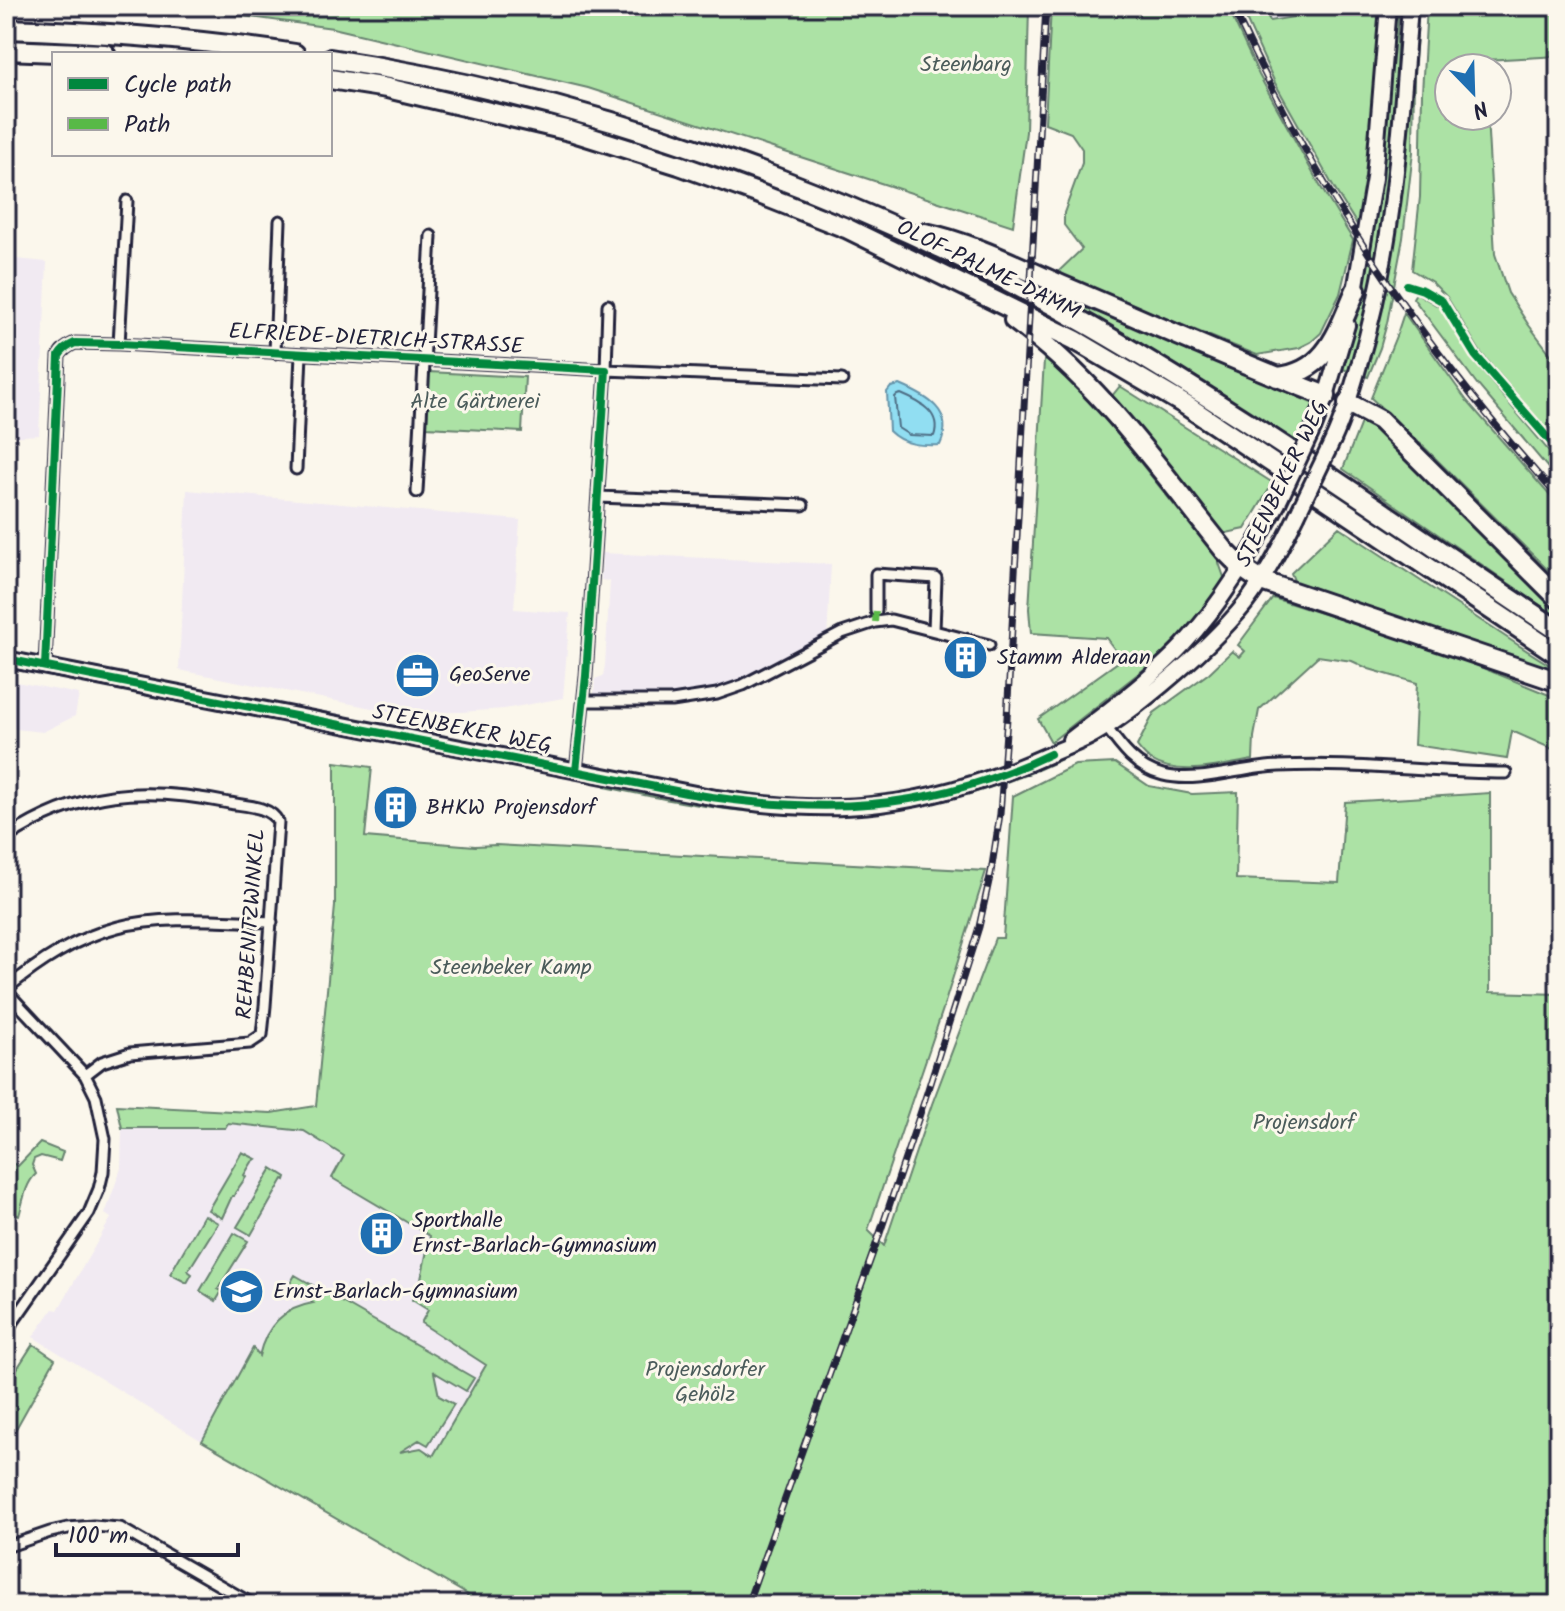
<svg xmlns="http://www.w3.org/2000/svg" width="1565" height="1611" font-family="Kalam,sans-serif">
  <rect width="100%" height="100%" fill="#fbf7ec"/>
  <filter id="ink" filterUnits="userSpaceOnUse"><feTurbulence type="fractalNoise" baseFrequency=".0125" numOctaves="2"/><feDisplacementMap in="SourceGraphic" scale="16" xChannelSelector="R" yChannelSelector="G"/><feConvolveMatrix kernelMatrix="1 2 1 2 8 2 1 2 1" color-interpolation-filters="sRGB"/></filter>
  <g filter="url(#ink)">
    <!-- built -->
    <path fill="#f1eaf2" d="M1263,6H1359L1270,21Z
      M6,258L47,262L39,435L6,437Z
      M187,490L520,520L514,609L570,613L563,698L504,709L461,712L397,713L179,670Z
      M602,553L831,564L827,640L743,683L696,697L594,698L595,679L603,676L605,665L610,581L601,580Z
      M6,680L79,694L75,716L43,732L15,729L13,726L6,725Z
      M228,1123L304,1131L345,1156L332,1178L430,1236L420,1284L412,1299L429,1310L421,1323L486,1364L432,1456L421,1448L378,1455L282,1409L252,1349L202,1441L33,1337L53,1309L58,1310L111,1218L105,1214L121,1168L122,1128H225Z"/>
    <!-- green -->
    <path fill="#ace2a5" stroke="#678270" stroke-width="2" d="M168,6H1029L1026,132L1013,226L588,88L333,28Z
      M1051,6H1227L1259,75L1319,184L1353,240L1340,294L1321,333L1311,342L1299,348L1257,355L1056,274L1082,249L1064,225V213L1082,163V149L1071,133L1045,123Z
      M1240,6H1263L1270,21L1359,6H1382L1380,72L1361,231L1334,188L1275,83Z
      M1395,6H1399C1395,51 1397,96 1393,141C1385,220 1372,296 1350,371L1342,369C1378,250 1385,129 1395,6Z
      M1416,6H1419L1414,76L1413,152L1403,238L1387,323L1380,348L1368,377L1364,376L1384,297L1394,237L1403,172Z
      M1427,6H1559V56L1485,60V68H1449V116H1487L1495,254L1508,293L1528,324L1552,356L1548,431L1481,353L1447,297L1432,282L1412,270L1420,197L1422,93Z
      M1416,293L1446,311L1471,358L1559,463V481L1477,384L1413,298Z
      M1071,303H1079L1179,344L1314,404L1297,442Z
      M1404,313L1467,401L1559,506V581L1426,449L1371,398L1398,331Z
      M1049,358L1089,398L1218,560L1225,580L1184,632L1153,662L1051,742L1038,719L1122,659L1106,638L1031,633L1029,609L1044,360Z
      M429,372L525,377L522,432L426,427Z
      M1120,386L1273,483L1245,529L1222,534L1112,396Z
      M1362,420L1366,421L1559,614V618L1343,469Z
      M1339,527L1515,643L1559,671V674L1507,655L1295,583L1291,573Z
      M1273,598L1441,651L1559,699V772L1554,770L1557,751L1512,731L1507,759L1414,745L1417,683L1369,669L1352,661L1318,656L1259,710L1254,737L1253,760C1221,765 1180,778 1151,760C1145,757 1141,751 1137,746L1154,713L1209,673L1232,651L1240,657L1245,651L1238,645Z
      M1077,749L1074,753C970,805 871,823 755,812C704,808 654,797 605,787V785C655,795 706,805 756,810C865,822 981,802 1077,749Z
      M335,762L372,767L365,837L475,846L496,845L986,871L943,1009L868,1230L884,1246L932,1104L995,938H1003L1013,796L1075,765L1115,763L1149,786L1192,794L1238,792L1236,879L1339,883L1345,802L1490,793V992L1559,994V1605H463L468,1595L202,1441L253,1348L259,1356C266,1326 283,1308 313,1303L288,1287L295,1275L474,1378L466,1391L434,1372L439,1396L454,1404L428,1445L419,1440L400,1452L421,1448L433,1456L486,1365L421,1323L428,1310L412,1300L420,1284L430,1236L332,1178L344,1156L304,1131L228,1123L225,1128H122L117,1105L271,1113L316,1106L335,906Z
      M40,1143L63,1152L60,1161L41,1156L34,1159L32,1165L36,1174C25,1184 23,1202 19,1216L6,1211V1160L18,1166Z
      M242,1152L256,1159L252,1162L244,1175L246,1177L235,1193L234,1196H232L222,1218L208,1210Z
      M272,1168L286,1177L285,1180L283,1179L251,1235L237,1227Z
      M204,1215L218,1223L188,1271L192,1274L187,1283L170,1274Z
      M234,1233L248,1241L218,1289L222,1291L216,1301L200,1291Z
      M33,1344L55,1359L8,1443L6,1442V1386Z"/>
    <!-- water -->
    <path fill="#91def2" stroke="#6593a9" stroke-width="2" d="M900,385C926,396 956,411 940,445C921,446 903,445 889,431L887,392L891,387Z"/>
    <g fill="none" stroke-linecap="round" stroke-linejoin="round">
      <!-- shore -->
      <path stroke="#4e6d84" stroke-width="2" d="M901,394C920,402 942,413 934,436L909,435L898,428L895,397L897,395Z"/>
      <defs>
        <path id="street" d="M608,305L606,370L842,380
          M119,344L127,201
          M275,353L280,221
          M296,469L301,354
          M417,492L431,236
          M598,497L803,505
          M876,611V574L936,578L934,630
          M45,666L59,356C63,349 68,346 75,343L119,344L606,370L586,676L576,771
          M584,701H672L717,694L743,685L842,633L875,622L891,620L989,645
          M1104,724C1120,746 1135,768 1163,775C1199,784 1242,767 1279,766C1354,762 1430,773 1506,773
          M6,838C80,789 145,786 229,803C246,806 270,806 278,822L265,1006L262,1035L250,1043L130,1053L102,1062L85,1075
          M6,989C39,962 75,938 118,927C166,915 222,921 272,922
          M6,991L85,1075L96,1097L105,1139L103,1172L99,1189L89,1213L6,1332
          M6,1547L50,1532L68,1528L93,1526L120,1528L254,1605"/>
        <path id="secondary" d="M1354,297L1374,178L1388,6
          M1314,427L1326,396L1347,325
          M1333,440C1344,416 1352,390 1359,365C1394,249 1401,126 1410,6
          M6,659L716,798C770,806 825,811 880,804C939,797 994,779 1048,755C1063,748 1079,743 1093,735C1118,721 1140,703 1162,685C1192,660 1220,635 1245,604C1266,577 1282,546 1297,515
          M1070,740C1106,713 1152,678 1183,645C1222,603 1251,554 1278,503"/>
        <path id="highway" d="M6,29C103,32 199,39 295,54
          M6,50L105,54
          M330,59C592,98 862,195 1092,327C1253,420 1404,528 1559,631
          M330,79L387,88L570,131L679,165L757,193L846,228L1075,340L1187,406L1559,655
          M925,233C972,243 1017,266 1061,285C1149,322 1237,362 1326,396
          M1014,320C1098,381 1160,470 1225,551L1242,568L1261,581L1559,682
          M1277,377C1328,372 1338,330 1356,290
          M1348,403L1380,420L1559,599"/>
      </defs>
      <!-- street casing -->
      <use href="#street" stroke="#22223b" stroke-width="15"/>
      <!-- secondary casing -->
      <use href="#secondary" stroke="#22223b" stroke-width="20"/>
      <!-- highway casing -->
      <use href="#highway" stroke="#22223b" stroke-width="24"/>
      <!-- street -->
      <use href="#street" stroke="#fbf7ec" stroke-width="9"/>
      <!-- secondary -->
      <use href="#secondary" stroke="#fbf7ec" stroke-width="14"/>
      <!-- highway -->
      <use href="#highway" stroke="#fbf7ec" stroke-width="18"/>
      <defs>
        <path id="rail" d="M1232,6C1316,190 1423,348 1559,498
          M747,1605L880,1233L924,1102L979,927L991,872L1000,814L1007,718L1046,6"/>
      </defs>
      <!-- rail casing -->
      <use href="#rail" stroke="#22223b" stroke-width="7"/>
      <!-- rail -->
      <use href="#rail" stroke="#fbf7ec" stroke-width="4" stroke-dasharray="12" stroke-linecap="butt"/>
      <defs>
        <path id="secondary-bridge" d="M1278,503L1314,427
          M1297,515L1333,440"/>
      </defs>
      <!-- secondary-bridge casing -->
      <use href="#secondary-bridge" stroke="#22223b" stroke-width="20" stroke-linecap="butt"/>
      <!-- secondary-bridge -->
      <use href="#secondary-bridge" stroke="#fbf7ec" stroke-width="14"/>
      <!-- quiet -->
      <path stroke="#58b947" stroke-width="6" stroke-dasharray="12 6" stroke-linecap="butt" d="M875,622L876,611"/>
      <defs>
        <path id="cycleway" d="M1407,285L1423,290L1442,301L1475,355L1559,451
          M6,659L686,793C817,815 928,813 1050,754
          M45,666L59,356C63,349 68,346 75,343L119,344L606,370L586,676L576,771"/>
      </defs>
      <!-- cycleway casing -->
      <use href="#cycleway" stroke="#fbf7ec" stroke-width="13"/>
      <!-- cycleway -->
      <use href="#cycleway" stroke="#00873e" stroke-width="8"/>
    </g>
  </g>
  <!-- icons -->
  <defs>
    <symbol id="building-disc" viewBox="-11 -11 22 22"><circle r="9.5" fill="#1f6fb2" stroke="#fbf7ec"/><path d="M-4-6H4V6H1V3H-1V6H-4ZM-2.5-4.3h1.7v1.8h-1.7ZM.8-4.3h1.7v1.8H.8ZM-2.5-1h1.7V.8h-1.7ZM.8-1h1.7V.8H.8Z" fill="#fff"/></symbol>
    <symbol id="office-disc" viewBox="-11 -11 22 22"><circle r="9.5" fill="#1f6fb2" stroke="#fbf7ec"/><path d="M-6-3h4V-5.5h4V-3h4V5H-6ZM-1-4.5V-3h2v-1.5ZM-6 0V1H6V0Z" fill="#fff"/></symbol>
    <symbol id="school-disc" viewBox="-11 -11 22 22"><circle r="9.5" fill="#1f6fb2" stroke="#fbf7ec"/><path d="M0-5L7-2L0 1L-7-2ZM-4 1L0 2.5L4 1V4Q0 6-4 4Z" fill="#fff"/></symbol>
  </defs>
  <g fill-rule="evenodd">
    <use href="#building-disc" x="940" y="632" width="51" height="51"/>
    <use href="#office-disc" x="392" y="650" width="51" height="51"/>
    <use href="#building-disc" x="370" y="782" width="51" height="51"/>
    <use href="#building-disc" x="356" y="1208" width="51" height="51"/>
    <use href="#school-disc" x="216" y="1266" width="51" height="51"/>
  </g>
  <g text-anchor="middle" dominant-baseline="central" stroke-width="6" stroke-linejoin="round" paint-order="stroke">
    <!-- park labels -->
    <g font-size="22" fill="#4b5c5b" stroke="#fbf7ec">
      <text x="966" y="65">Steenbarg</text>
      <text x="475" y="402">Alte Gärtnerei</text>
      <text x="511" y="968">Steenbeker Kamp</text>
      <text x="1304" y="1123">Projensdorf</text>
      <text x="705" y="1370">Projensdorfer<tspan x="705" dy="25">Gehölz</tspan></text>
    </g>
    <!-- street labels -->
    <g font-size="22" fill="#22223b" stroke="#fbf7ec">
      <text transform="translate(988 271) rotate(26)">OLOF-PALME-DAMM</text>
      <text transform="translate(376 340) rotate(3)">ELFRIEDE-DIETRICH-STRASSE</text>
      <text transform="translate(1283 484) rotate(-64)">STEENBEKER WEG</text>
      <text transform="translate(462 730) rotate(11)">STEENBEKER WEG</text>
      <text transform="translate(252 924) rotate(-86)">REHBENITZWINKEL</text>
    </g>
    <!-- poi labels -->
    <g font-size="22" fill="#22223b" stroke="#fbf7ec" text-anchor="start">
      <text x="997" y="658">Stamm Alderaan</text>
      <text x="449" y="675">GeoServe</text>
      <text x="426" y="808">BHKW Projensdorf</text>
      <text x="412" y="1221">Sporthalle<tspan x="412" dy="25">Ernst-Barlach-Gymnasium</tspan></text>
      <text x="273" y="1292">Ernst-Barlach-Gymnasium</text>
    </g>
  </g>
  <!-- margin -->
  <rect width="1565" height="1611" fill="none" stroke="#fbf7ec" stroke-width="32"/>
  <rect x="16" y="16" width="1533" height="1579" fill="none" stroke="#22223b" stroke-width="3" filter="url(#ink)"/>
  <!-- legend -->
  <rect x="52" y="52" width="280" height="104" fill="#fbf7ec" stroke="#a4a2a5" stroke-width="2"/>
  <rect x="68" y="78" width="40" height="12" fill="#00873e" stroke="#a4a2a5" stroke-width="2"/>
  <text x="124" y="92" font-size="24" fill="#22223b">Cycle path</text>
  <rect x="68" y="118" width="40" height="12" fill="#58b947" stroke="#a4a2a5" stroke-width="2"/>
  <text x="124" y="132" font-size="24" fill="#22223b">Path</text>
  <!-- north arrow -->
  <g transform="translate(1473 92) rotate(157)"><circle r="38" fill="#fbf7ec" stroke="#a4a2a5" stroke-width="2"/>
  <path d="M0-6L14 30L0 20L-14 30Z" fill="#1f6fb2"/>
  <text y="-12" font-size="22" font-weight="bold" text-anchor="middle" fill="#22223b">N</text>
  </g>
  <!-- scale -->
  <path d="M56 1543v12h182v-12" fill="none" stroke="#22223b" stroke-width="4"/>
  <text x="68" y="1543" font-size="24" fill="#22223b" stroke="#fbf7ec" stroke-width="6" paint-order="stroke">100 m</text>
</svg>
